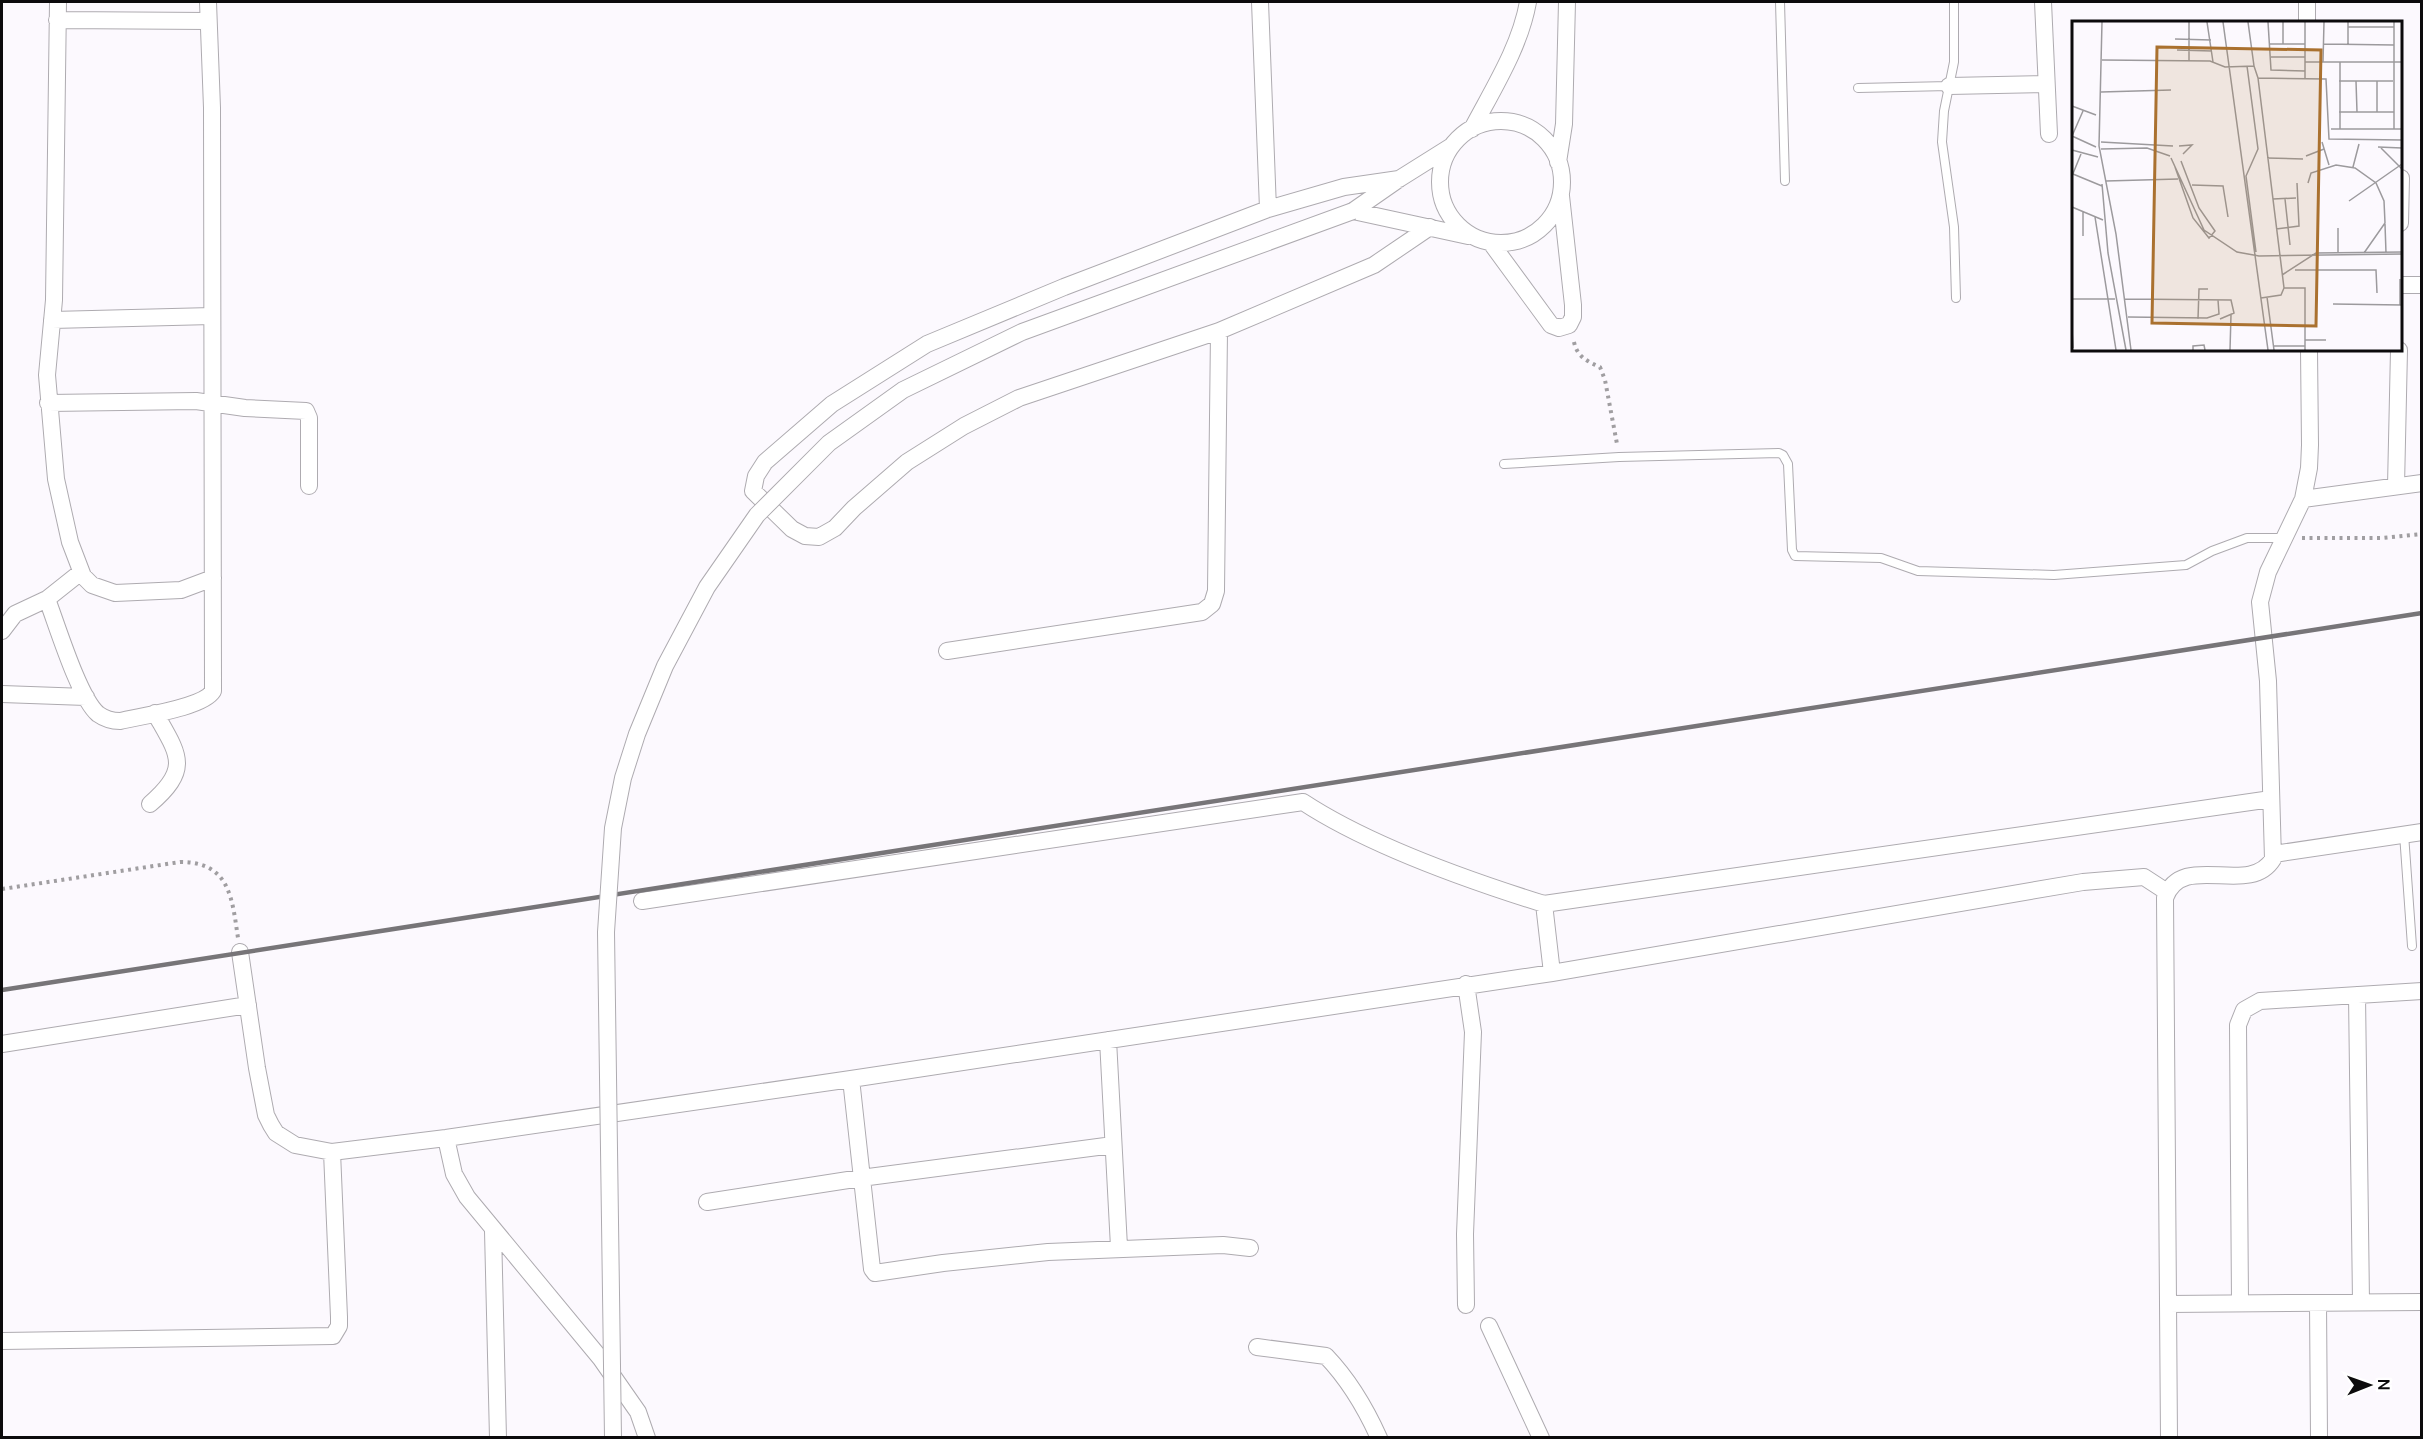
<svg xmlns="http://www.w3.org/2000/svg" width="2423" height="1439" font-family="Manrope,sans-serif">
  <rect width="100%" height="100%" fill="#fcf9fe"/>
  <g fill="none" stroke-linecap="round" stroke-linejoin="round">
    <defs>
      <path id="service" d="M1780,2L1785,181
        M1954,2V62L1944,111L1942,142L1954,227L1956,298
        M1858,88L1949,86
        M1504,464L1619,457L1779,453L1783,455L1788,464L1792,550L1795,556L1881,558L1918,571L2054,575L2186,565L2212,551L2247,538H2284
        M2404,834L2412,946"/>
      <path id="minor" d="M58,2L54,300L47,375L56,479L70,542L83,576L92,585L115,593L181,590L213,578
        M1260,2L1268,209
        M2043,2L2049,134
        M2307,2V22
        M57,20L208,21
        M1949,86L2046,84
        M1440 182a61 61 0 1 1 122 0a61 61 0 1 1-122 0Z
        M1472,129C1493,89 1520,47 1528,2
        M1558,162L1564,124L1567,2
        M1399,179L1344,187L1268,209L1064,287L927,344L832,404L765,462L756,476L753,491L792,529L805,536L819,537L835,528L854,508L907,462L964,426L1019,398L1219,331L1374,265L1430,227
        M1353,211L1468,236
        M1353,211L1399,179L1450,147
        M2400,223L2401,178
        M1491,243L1551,325L1559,328L1569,325L1573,317V305L1561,196
        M2400,285H2422
        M52,320L212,316
        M48,403L196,401L245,408L306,411L309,418V486
        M2396,486L2399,350
        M2303,499L2422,483
        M47,599C57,625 79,698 98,714C105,719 111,721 120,721C140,716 203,708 213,691L212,108L208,2
        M2,631L15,614L47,599L81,572
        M947,651L1202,612L1212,604L1216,591L1219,331
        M2,694L86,697
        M150,804C192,768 178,754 155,713
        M2274,854L2422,832
        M642,901L1303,802C1370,846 1467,880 1544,904L2271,799
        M1544,904L1552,973
        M240,952L257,1068L266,1115L271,1125L276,1133L295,1145L332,1152L446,1138L851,1079L1552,973L2083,882L2144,877L2167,892
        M1466,984L1473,1032L1465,1234L1466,1305
        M2357,995L2361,1302
        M1108,1040L1119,1247
        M2,1044L248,1005
        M851,1079L872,1269L875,1273L943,1263L1048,1252L1223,1245L1250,1248
        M446,1138L454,1174L467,1197L601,1359L638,1412L647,1438
        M707,1202L861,1178L1113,1145
        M493,1231L498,1438
        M2240,1303L2238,1025L2244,1010L2260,1001L2422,991
        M2318,1303L2319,1438
        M2168,1304L2422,1302
        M1489,1326L1541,1438
        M2,1341L333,1336L339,1326V1317L332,1152
        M1257,1347L1326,1356C1348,1379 1366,1409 1379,1438
        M2169,1438L2165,898C2182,850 2249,898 2273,859L2268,681L2260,602L2268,572L2303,499L2309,468L2310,445L2309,350"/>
    </defs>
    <!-- service casing -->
    <use href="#service" stroke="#aeabb0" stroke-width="10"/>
    <!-- minor casing -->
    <use href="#minor" stroke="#aeabb0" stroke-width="18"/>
    <!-- path -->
    <path stroke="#a09ea1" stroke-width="4" stroke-dasharray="3 4.5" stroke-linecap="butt" d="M1574,342C1577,356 1586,361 1600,367L1605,380L1617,444
      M2302,538H2382L2422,534
      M2,889L180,862C230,862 232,898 238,938"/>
    <!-- service -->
    <use href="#service" stroke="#fff" stroke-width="8"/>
    <!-- minor -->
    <use href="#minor" stroke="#fff" stroke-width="16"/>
    <!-- rail -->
    <path stroke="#777578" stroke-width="4.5" d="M2,990L2422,613"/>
    <defs>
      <path id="minor-bridge" d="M613,1438L606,932L613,828L623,778L637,734L665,666L707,587L757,515L829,443L903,390L1022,332L1353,211"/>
    </defs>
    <!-- minor-bridge casing -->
    <use href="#minor-bridge" stroke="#aeabb0" stroke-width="18" stroke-linecap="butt"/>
    <!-- minor-bridge -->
    <use href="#minor-bridge" stroke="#fff" stroke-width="16"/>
  </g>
  <!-- overview -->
  <g transform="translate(2072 21)">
    <rect width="330" height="330" fill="#fcf9fe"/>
    <path fill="none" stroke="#9c9a9d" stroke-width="1.5" d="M30,1L27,125L44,213L59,329M135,1L141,41M151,1L196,329M176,1L182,45M196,1L199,49L233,50M276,1V23M276,6H322M103,18L139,19M197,23H233M211,23V1M252,23L322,24M105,29L140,30M199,36H233M30,39L138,40L153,46L182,45L186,57L254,58L257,118L330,119M117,40V1M233,41H330M251,41L252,1M175,45L186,128L174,155L184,231M186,57L212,267L209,274L189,277M233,58V1M267,60H321M284,60L285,91M29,71L99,69M0,85L24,94M267,91H322M305,91V60M259,108H330M268,108V41M322,108V1M0,115L11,90M0,115L24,126M29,121L101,125M250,121L257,144M107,125L120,124L111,133M306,126L330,127M309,127L330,148M29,128L75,127L98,135M0,129L26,136M234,135L252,128M99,137L132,209L165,231L187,235L330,233M195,137L231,138M103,146L121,197L137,217L143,210L127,187L109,140M281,146L287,123M1,153L30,165M0,155L9,133M34,160L106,158M236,162L239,152L264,144L283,147L304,162L312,180L313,202L292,232M30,163L36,232L54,329M120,164L151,165L156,196M201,178L224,177M213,178L218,224M277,180L330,143M0,186L31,199M11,191V215M23,196L44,329M313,203L314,232M266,207V231M204,208L227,205L225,162M223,249H304L305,272M210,254L244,232L330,231M212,267H233V329M195,276L202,329M0,278H43M53,278L159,279L162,292L148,298M261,283L330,284M328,284V258M56,296L135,297L147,293L146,279M126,298L127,268H136M0,308L1,327M233,319H254M202,325H233M121,329V325L132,324L133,329M158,329L159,294"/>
    <path fill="#aa712f" fill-opacity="0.15" stroke="#aa712f" stroke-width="3" d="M85,26L249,29L244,305L80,302Z"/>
    <rect width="330" height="330" fill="none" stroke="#0c0b0c" stroke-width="3"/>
  </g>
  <!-- border -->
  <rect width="2423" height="1439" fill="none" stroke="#0c0b0c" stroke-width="6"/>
  <!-- north arrow -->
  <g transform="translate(2369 1385) rotate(89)" stroke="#ffffff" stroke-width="4.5" paint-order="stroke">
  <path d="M0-4.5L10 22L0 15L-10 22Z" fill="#0c0b0c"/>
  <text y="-9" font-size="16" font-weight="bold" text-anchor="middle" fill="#0c0b0c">N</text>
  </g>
</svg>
